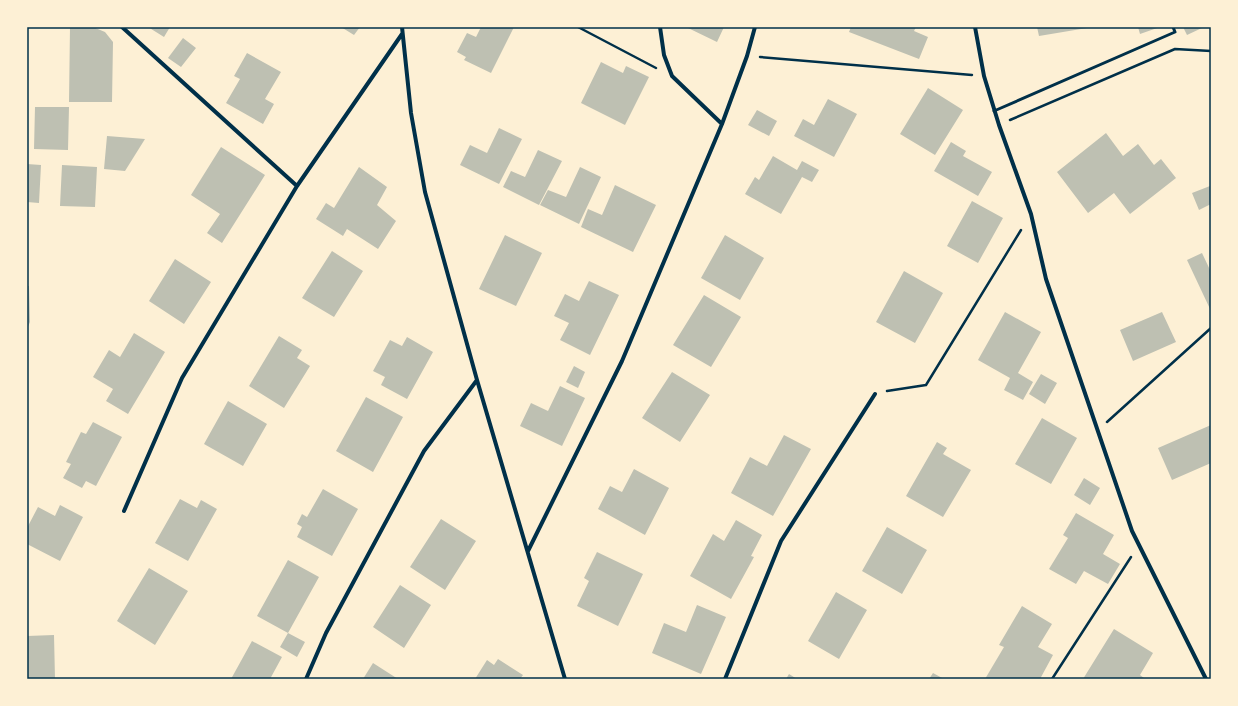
<svg xmlns="http://www.w3.org/2000/svg" width="1238" height="706" font-family="'Golos Text',sans-serif">
  <rect width="100%" height="100%" fill="#fdf0d5"/>
  <!-- building -->
  <path fill="#bec0b2" d="M70,27H93L105,32L113,42L112,102H69Z
    M148,27H170L164,37Z
    M341,27H360L354,35Z
    M481,27H514L491,73L464,60L466,57L457,52L467,33L476,37Z
    M686,27H724L717,42Z
    M851,27H916L914,31L928,37L919,59L849,32Z
    M1037,27H1087V28L1039,36Z
    M1138,27H1160L1140,34Z
    M1183,27H1204L1187,35Z
    M183,38L196,48L181,67L168,58Z
    M247,53L281,72L265,99L274,104L263,124L226,103L240,79L234,76Z
    M601,62L623,73L626,66L649,77L625,125L581,103Z
    M928,88L963,110L935,155L900,134Z
    M828,99L857,114L834,157L794,136L803,119L814,125Z
    M35,107H69L68,150L34,149Z
    M757,110L777,121L769,136L748,125Z
    M499,128L522,139L499,184L460,165L470,145L487,153Z
    M1106,133L1123,156L1138,144L1154,165L1161,159L1176,178L1130,214L1114,193L1088,213L1057,172Z
    M107,136L145,139L125,171L104,169Z
    M951,142L966,151L963,156L992,172L978,196L934,171Z
    M221,147L265,175L222,243L207,233L220,214L191,195Z
    M538,150L562,161L539,205L503,187L511,171L525,177Z
    M773,156L797,170L802,161L819,170L812,182L802,177L781,214L745,194L755,177L759,180Z
    M27,164L41,165L39,203L27,202Z
    M62,165L97,167L95,207L60,206Z
    M359,167L387,187L377,205L396,221L378,249L347,229L343,236L316,219L326,203L334,208Z
    M580,167L601,177L579,224L540,205L548,190L566,197Z
    M615,185L656,205L633,252L581,227L588,209L602,215Z
    M1210,186L1211,204L1199,210L1192,193Z
    M972,201L1003,218L978,263L947,246Z
    M505,235L542,253L516,306L479,289Z
    M725,235L764,258L740,300L701,278Z
    M332,251L363,271L334,317L302,298Z
    M1202,253L1211,272V311L1187,260Z
    M175,259L211,282L184,324L149,301Z
    M904,271L943,293L915,343L876,322Z
    M589,281L619,295L590,355L560,340L569,323L554,316L565,294L579,301Z
    M27,286H29L30,322L27,329Z
    M704,295L741,317L711,367L673,345Z
    M1005,312L1041,332L1018,373L1033,382L1023,400L1004,390L1010,378L978,360Z
    M1162,312L1176,342L1133,361L1120,330Z
    M134,333L165,352L128,414L106,401L113,389L93,377L109,350L120,357Z
    M279,336L302,350L297,358L310,366L284,408L249,386Z
    M407,337L433,352L407,399L381,385L385,377L373,371L390,340L402,346Z
    M574,366L585,372L578,388L566,382Z
    M672,372L710,395L680,442L642,418Z
    M1041,374L1057,383L1045,404L1029,394Z
    M560,386L585,398L562,446L520,426L531,403L548,411Z
    M366,397L403,417L373,472L336,451Z
    M228,401L267,424L243,466L204,444Z
    M1042,418L1077,438L1051,484L1015,464Z
    M93,422L122,437L96,486L86,481L82,488L63,478L71,464L66,462L81,432L86,434Z
    M1211,425V463L1172,480L1158,448Z
    M784,435L811,449L773,516L731,493L750,457L767,466Z
    M937,442L947,448L943,454L971,470L943,517L906,496Z
    M634,469L669,488L645,535L598,509L610,486L622,492Z
    M1084,478L1100,488L1090,505L1074,495Z
    M323,489L358,509L332,556L297,537L302,527L297,524L302,514L307,517Z
    M180,499L197,508L201,500L217,509L188,561L155,543Z
    M60,505L83,517L60,561L27,544V528L38,507L55,516Z
    M1076,513L1114,535L1103,554L1120,564L1108,584L1084,571L1076,584L1049,569L1068,538L1063,535Z
    M441,519L476,541L445,590L410,567Z
    M736,520L762,535L751,556L754,557L731,599L690,576L713,534L724,541Z
    M887,527L927,550L902,594L862,571Z
    M597,552L643,574L618,626L577,606L589,581L584,578Z
    M288,560L319,577L288,633L257,616Z
    M149,568L188,591L155,645L117,621Z
    M400,585L431,605L404,648L373,627Z
    M836,592L867,610L839,659L808,641Z
    M697,605L726,617L701,674L652,653L664,623L686,632Z
    M1022,606L1052,624L1038,647L1053,655L1040,679H985L1004,647L999,645Z
    M1114,629L1153,653L1140,675L1144,678L1083,679Z
    M288,633L305,642L297,657L280,647Z
    M54,635L55,679H27V636Z
    M252,641L282,657L270,679H231Z
    M498,659L523,675L520,679H475L487,660L494,665Z
    M373,663L398,679H363Z
    M933,673L944,679H929Z
    M789,674L797,679H786Z"/>
  <g fill="none" stroke-linecap="round" stroke-linejoin="round">
    <!-- path -->
    <path stroke="#003049" stroke-width="2.5" d="M578,27L656,68
      M760,57L972,75
      M1010,120L1175,49L1211,51
      M887,391L926,385L1021,230
      M1107,422L1211,328
      M1052,679L1131,557"/>
    <!-- service -->
    <path stroke="#003049" stroke-width="3" d="M994,111L1175,32L1173,27"/>
    <!-- minor -->
    <path stroke="#003049" stroke-width="4" d="M122,27L297,186
      M402,27L411,113L425,192L477,380L565,679
      M660,27L664,55L672,76L722,124
      M975,27L984,76L999,125L1031,214L1046,279L1132,531L1206,679
      M124,511L182,378L297,186L402,34
      M528,551L622,361L722,124L747,56L755,27
      M306,679L326,633L424,451L477,380
      M725,679L781,541L875,394"/>
  </g>
  <!-- border -->
  <rect width="1238" height="706" fill="none" stroke="#fdf0d5" stroke-width="56"/>
  <rect x="28" y="28" width="1182" height="650" fill="none" stroke="#003049" stroke-width="1.5"/>
</svg>
